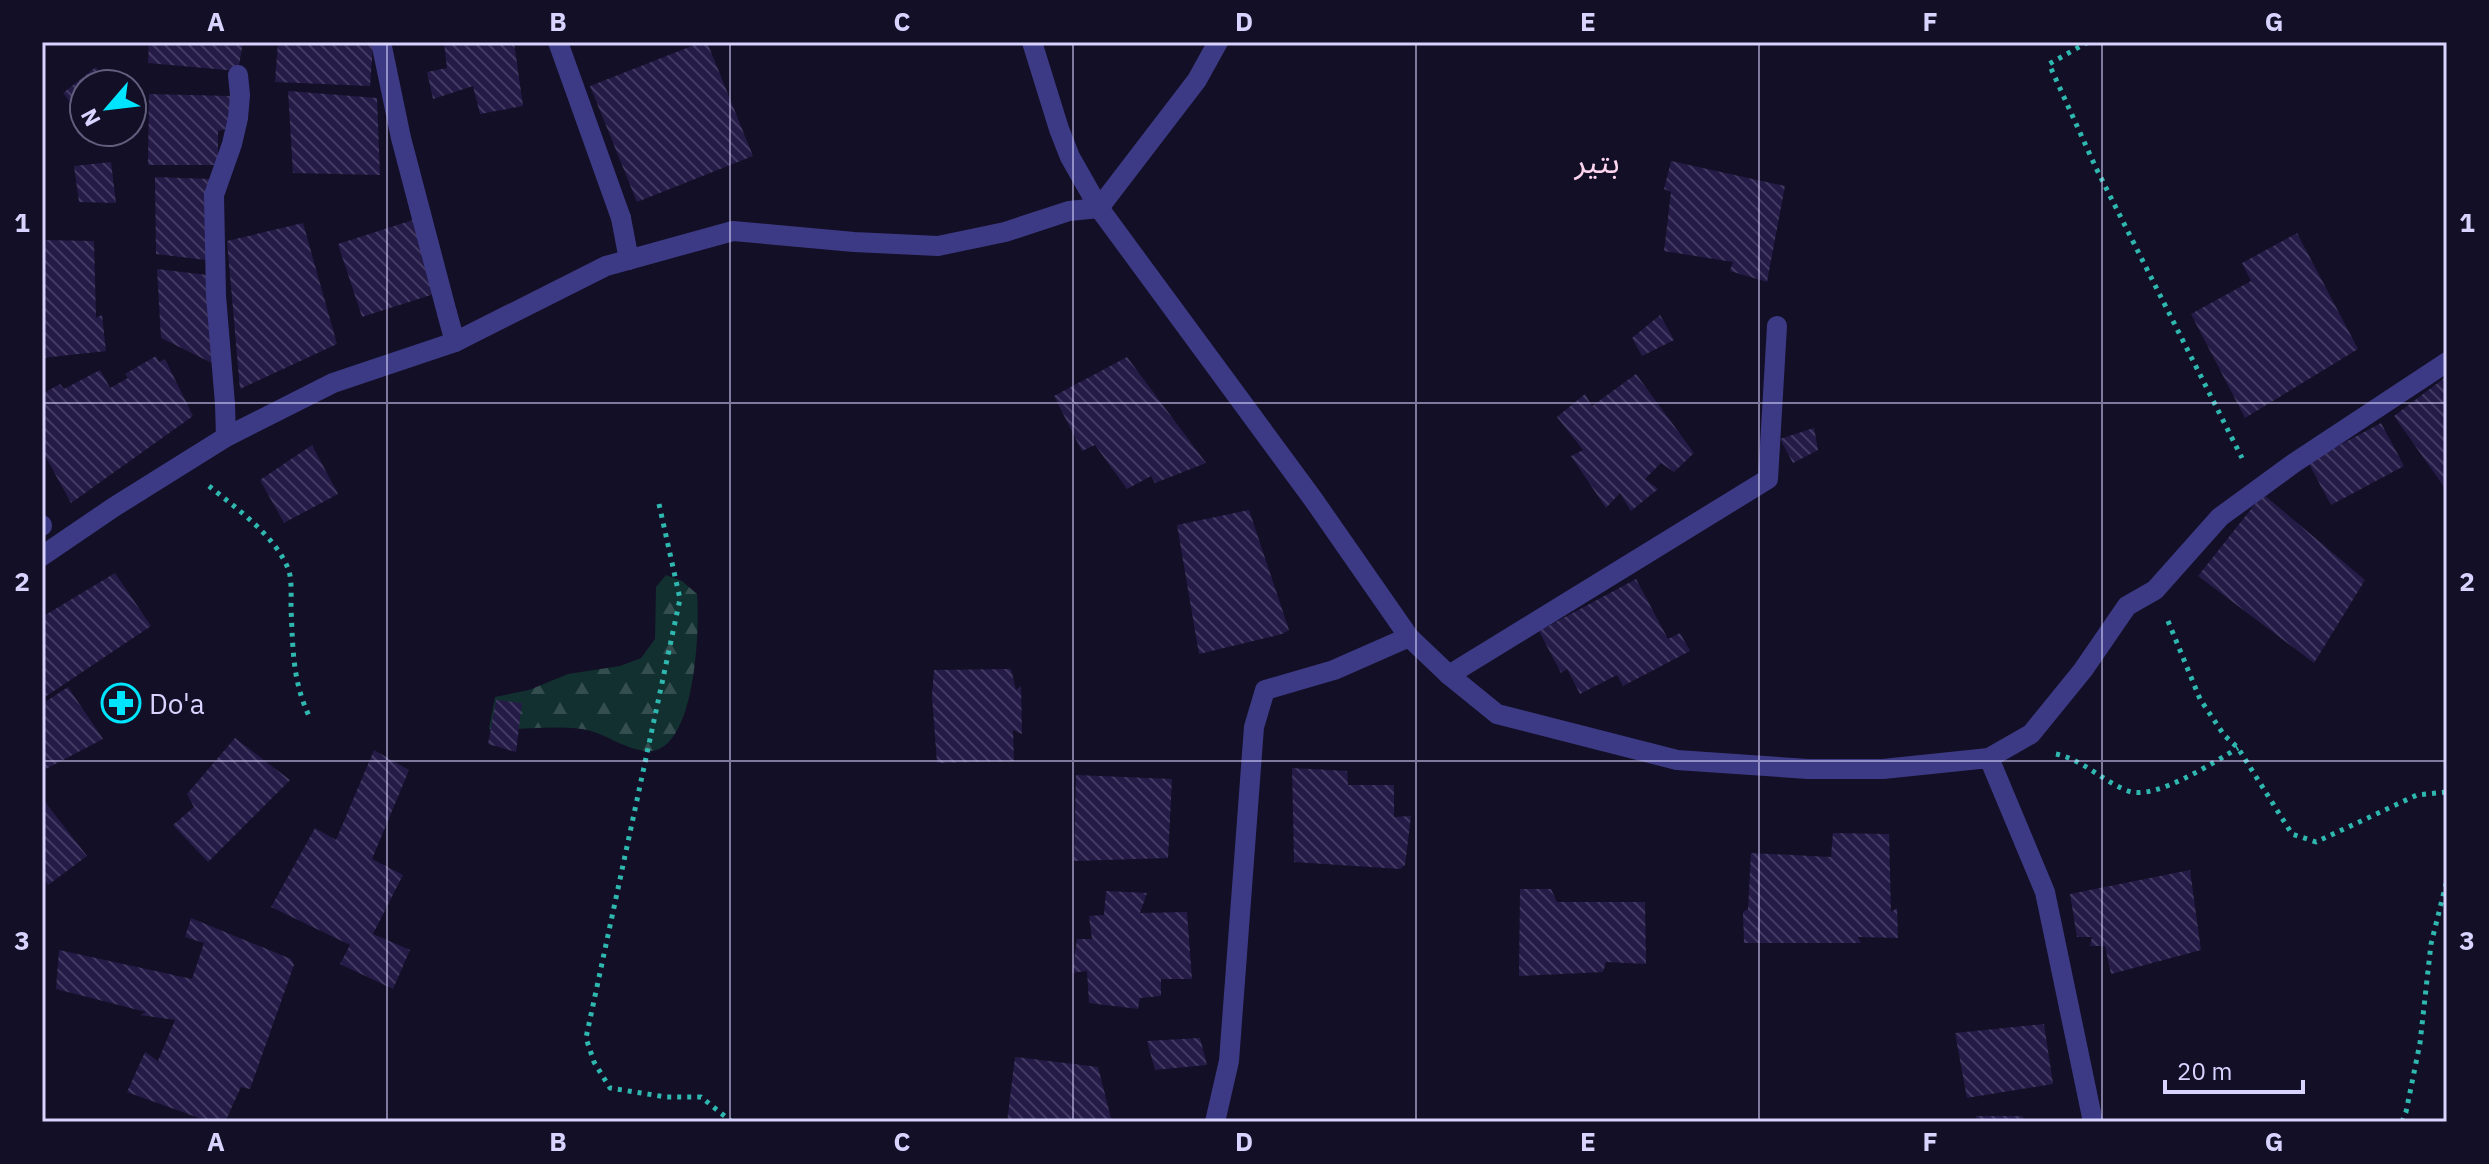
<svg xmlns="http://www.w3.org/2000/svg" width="2489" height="1164" font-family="'IBM Plex Sans','Noto Sans Arabic',sans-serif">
  <defs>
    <pattern id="forest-firs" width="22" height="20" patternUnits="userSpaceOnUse" patternTransform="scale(2)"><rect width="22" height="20" fill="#12302f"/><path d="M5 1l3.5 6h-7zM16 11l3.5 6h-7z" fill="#344d4e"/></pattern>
    <pattern id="building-back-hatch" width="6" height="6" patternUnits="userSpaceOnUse" patternTransform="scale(2)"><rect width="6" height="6" fill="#241b47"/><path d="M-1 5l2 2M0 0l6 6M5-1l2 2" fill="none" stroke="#433b63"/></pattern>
  </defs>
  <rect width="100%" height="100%" fill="#130f26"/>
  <!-- forest -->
  <path fill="url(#forest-firs)" d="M666,575L682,581L697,594C700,627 696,756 646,751C623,749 604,732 582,729C551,725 520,730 489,729L495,697L529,690L568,674L620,666L641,658L655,639L656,587Z"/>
  <!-- building -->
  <path fill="url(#building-back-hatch)" d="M149,42H243L238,71L148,63Z
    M278,42H364L373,46L370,86L275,82Z
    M444,42H514L523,106L480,114L473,86L433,99L427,72L447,68Z
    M702,42H707L753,156L637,202L590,86Z
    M96,67L105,84H84V119L63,93Z
    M288,91L377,98L380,175L293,173Z
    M149,94L230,96L229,128L218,131V165H148Z
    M1671,161L1785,186L1767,282L1730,271L1733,262L1664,251L1671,192L1664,189Z
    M111,162L116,203L79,202L74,166Z
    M155,177L210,179L206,260L156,254Z
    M413,220L434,294L362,317L338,244Z
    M303,223L337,344L240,389L227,241Z
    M2297,233L2358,349L2245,418L2191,314L2251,281L2242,263Z
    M42,240L94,241L96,318L102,315L106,351L42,358Z
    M157,269L207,275L214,364L161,338Z
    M1660,315L1674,340L1642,356L1632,338Z
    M156,356L159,362L165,359L193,416L71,503L42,450V394L60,384L64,389L100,370L110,388L128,378L125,374Z
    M1127,357L1206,463L1155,483L1151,476L1127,489L1095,445L1082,451L1054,396Z
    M1636,374L1694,453L1674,472L1661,463L1645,479L1658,489L1631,511L1620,493L1606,508L1571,456L1583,450L1557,417L1585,394L1592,406Z
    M2447,376V491L2394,416Z
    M2381,423L2404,466L2331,505L2308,462Z
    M1814,428L1818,450L1793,463L1780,439Z
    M312,445L338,494L284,523L260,480Z
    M2263,494L2365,580L2314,663L2198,576Z
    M1249,510L1289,630L1282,634L1199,654L1177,525Z
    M115,573L151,626L42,699V617Z
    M1636,579L1668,639L1680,633L1690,651L1623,686L1617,675L1580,694L1567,669L1561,673L1539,631Z
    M1011,669L1016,690L1021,686L1022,734L1013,730L1014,761L937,763L932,696L934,670Z
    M68,687L103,739L42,771V704Z
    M496,700L522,703L516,752L488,744Z
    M235,738L290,780L208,862L173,825L194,807L187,794Z
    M374,750L409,770L372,859L403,875L373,934L410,950L393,989L340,964L350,945L271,907L315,828L336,840Z
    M1292,768L1347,771L1348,785H1394V817L1411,816L1405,865L1400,869L1294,862Z
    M1076,775L1172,779L1168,858L1074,861Z
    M42,798L87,856L48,885L42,876Z
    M1833,833L1889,834L1891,912L1897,908L1898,938L1858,937L1861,943H1744L1743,912L1748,909L1751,853L1831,857Z
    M2190,870L2201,950L2111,974L2105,946H2090L2092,937H2077L2070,894Z
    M1520,889H1551L1557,902H1645L1646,964L1606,962L1603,972L1519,976Z
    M1106,891L1147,893L1140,913L1187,912L1192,979H1161V996L1140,998L1138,1009L1089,1003L1087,971L1072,973L1077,939H1092L1089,916L1104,915Z
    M191,918L291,959L294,965L250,1089L241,1087L225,1122H210L127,1092L145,1052L158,1061L175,1020L140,1015L146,1012L56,989L59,950L192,979L204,943L185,937Z
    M2044,1024L2053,1084L1967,1098L1955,1033Z
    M1200,1038L1207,1065L1155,1070L1147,1041Z
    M1015,1057L1098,1067L1112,1122H1007Z
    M1976,1116H2022L2026,1122H1978Z"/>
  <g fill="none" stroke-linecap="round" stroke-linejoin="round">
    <!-- path -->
    <path stroke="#2fb8b0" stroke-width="5" stroke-dasharray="4 6" stroke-linecap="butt" d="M2088,42L2049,64L2096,168L2242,458
      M209,486C236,508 277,537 289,571C292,582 291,597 291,608C293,648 292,681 310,718
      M659,504L680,599L586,1038L594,1062L610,1088L666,1097H701L732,1122
      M2168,621L2200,699L2224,735L2238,748L2292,834L2316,842L2417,795L2447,792
      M2056,754C2084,760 2102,781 2128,791C2155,801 2214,762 2238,748
      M2402,1122L2406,1112L2420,1043L2431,944L2447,880"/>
    <!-- service -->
    <path stroke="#3d3a85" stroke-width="20" d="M381,42L401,138L447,313
      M558,42L621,218
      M225,404L216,296L214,195L232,144L238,118L240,95L238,75
      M1449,675L1768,479L1777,326"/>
    <!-- minor -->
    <path stroke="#3d3a85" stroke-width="20" d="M1032,42L1059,129L1070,157L1099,208L1313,499L1409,637L1449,675L1497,714L1677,760L1808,769H1883L1989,758L2031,734L2083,670L2127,606L2155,590L2220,517L2294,463L2447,362
      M621,218L629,260
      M447,313L455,342
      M225,404L226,437
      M42,525V526
      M1989,758L2045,892L2093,1122
      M1215,1122L1229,1061L1254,727L1265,690L1334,670L1409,637"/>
    <!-- tertiary -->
    <path stroke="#3d3a85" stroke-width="20" d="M42,556L114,507L226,437L333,383L455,342L606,266L733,231L854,242L938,246L1005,232L1069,211L1099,208L1197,80L1218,42"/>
  </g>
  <!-- grid -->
  <path fill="none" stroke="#d9d4ff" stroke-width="2" stroke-opacity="0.55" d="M387,42V1122M730,42V1122M1073,42V1122M1416,42V1122M1759,42V1122M2102,42V1122M42,403H2447M42,761H2447"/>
  <!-- icons -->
  <defs>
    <symbol id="pharmacy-ring" viewBox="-11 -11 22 22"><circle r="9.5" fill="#130f26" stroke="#00e5ff" stroke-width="1.5"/><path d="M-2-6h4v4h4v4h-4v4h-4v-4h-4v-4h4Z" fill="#00e5ff"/></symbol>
  </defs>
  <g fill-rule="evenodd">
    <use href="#pharmacy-ring" x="99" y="681" width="44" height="44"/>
  </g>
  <g text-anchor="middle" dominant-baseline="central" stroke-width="8" stroke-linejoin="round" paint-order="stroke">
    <!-- poi labels -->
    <g font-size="28" fill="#d9d4ff" stroke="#130f26" text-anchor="start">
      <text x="149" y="703">Do'a</text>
    </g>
    <!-- quarter labels -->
    <g font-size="32" fill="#ffd6f0" stroke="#130f26">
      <text x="1597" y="161">بتير</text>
    </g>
  </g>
  <!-- border -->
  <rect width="2489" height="1164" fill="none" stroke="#130f26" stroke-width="88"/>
  <!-- north arrow -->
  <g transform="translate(108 108) rotate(242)"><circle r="38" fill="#130f26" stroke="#625e7d" stroke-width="2"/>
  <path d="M0-6L14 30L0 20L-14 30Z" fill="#00e5ff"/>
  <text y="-12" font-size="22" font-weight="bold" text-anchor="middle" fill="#d9d4ff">N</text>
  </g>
  <!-- scale -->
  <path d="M2165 1080v12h138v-12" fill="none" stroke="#d9d4ff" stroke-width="4"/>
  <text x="2177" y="1080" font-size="24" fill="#d9d4ff" stroke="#130f26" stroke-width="6" paint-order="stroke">20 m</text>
  <rect x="44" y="44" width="2401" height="1076" fill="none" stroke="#d9d4ff" stroke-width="3"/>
  <g font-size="26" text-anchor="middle" font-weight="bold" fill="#d9d4ff">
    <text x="216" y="31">A</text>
    <text x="558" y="31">B</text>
    <text x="902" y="31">C</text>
    <text x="1244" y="31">D</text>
    <text x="1588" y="31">E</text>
    <text x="1930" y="31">F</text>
    <text x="2274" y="31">G</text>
    <text x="22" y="232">1</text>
    <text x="2467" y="232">1</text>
    <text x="22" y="591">2</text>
    <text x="2467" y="591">2</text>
    <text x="22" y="950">3</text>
    <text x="2467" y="950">3</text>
    <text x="216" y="1151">A</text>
    <text x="558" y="1151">B</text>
    <text x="902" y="1151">C</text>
    <text x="1244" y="1151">D</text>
    <text x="1588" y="1151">E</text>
    <text x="1930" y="1151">F</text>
    <text x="2274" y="1151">G</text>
  </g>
</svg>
